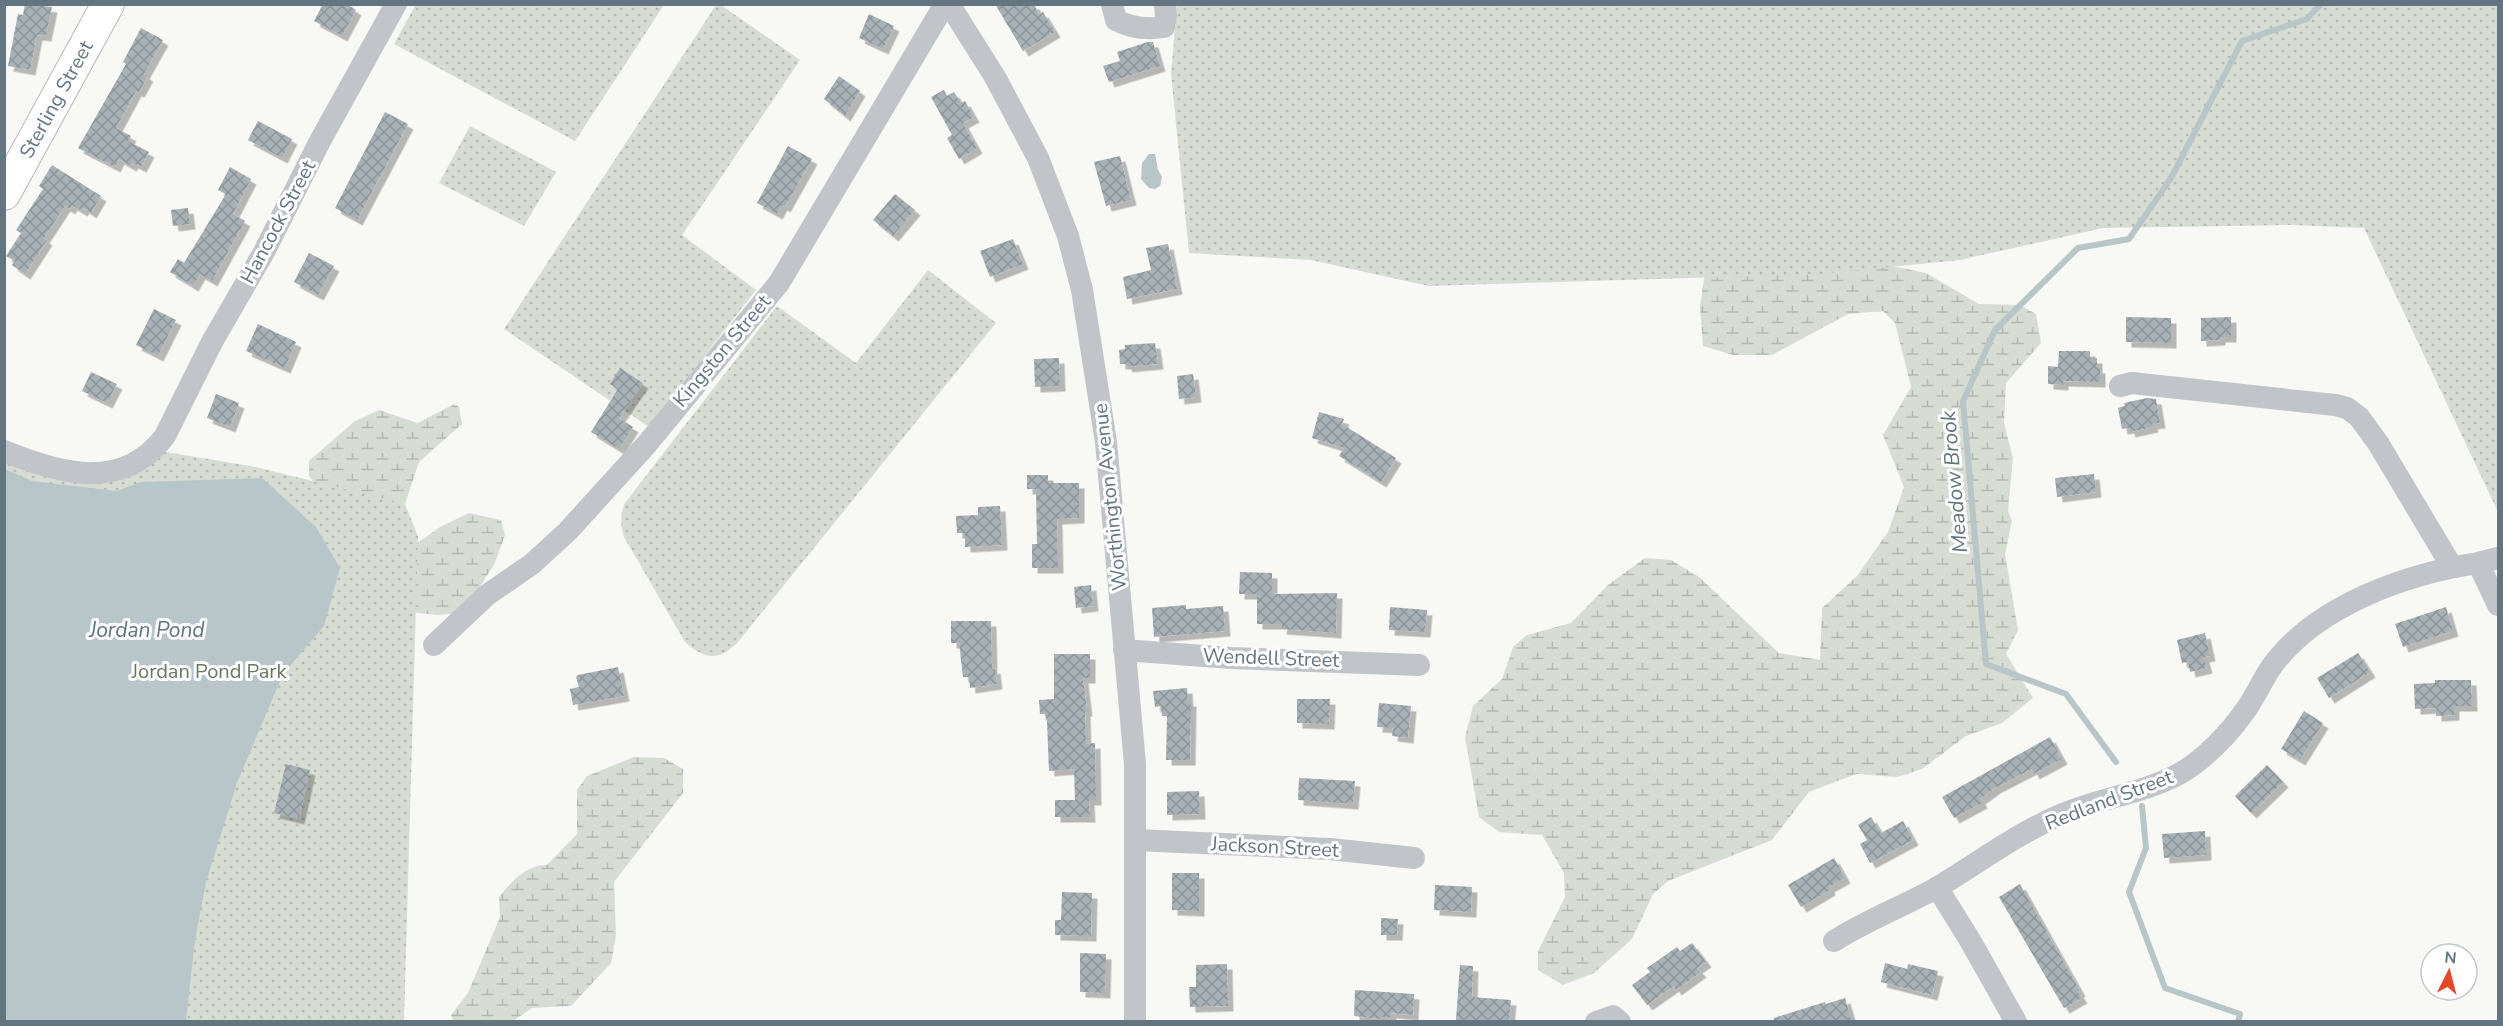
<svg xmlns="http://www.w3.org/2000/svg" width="2503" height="1026" font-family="'Nunito Sans',sans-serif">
  <defs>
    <pattern id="wetland-marsh" width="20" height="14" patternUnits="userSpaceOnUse" patternTransform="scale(1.5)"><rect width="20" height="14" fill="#d8ddd4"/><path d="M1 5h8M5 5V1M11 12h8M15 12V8" fill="none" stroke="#b3b8b1"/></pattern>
    <pattern id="park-dots" width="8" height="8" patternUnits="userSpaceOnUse" patternTransform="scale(1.5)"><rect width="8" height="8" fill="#d8ddd4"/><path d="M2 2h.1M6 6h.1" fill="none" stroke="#b3b8b1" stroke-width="1.8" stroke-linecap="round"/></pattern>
    <pattern id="building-cross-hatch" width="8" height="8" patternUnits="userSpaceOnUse" patternTransform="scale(1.5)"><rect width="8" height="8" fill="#a8b1b6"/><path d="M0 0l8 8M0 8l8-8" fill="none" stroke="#8c9599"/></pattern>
    <filter id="shadow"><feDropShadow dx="5.5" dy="5.5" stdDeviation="0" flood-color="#0004"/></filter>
  </defs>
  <rect width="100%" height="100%" fill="#f8f8f5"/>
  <!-- wetland -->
  <path fill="url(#wetland-marsh)" d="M1713,216L1882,264L1926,273L1979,304L2020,305L2036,314L2041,343L2006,383L2004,423L2013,458L2008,511L2012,521L2005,554L2018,630L2006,654L2033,698L2002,723L1966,736L1922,769L1897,777L1856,774L1809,792L1772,840L1668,881L1653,894L1632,939L1594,973L1563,985L1538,970V951L1565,897L1564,873L1542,835L1499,832L1479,817L1465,737L1473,706L1502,679L1513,647L1527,635L1571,623L1608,585L1645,558L1671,560L1699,577L1779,653L1820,660L1822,608L1857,576L1888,532L1904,487L1883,435L1911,387L1895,323L1883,311L1848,314L1772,355H1733L1703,346L1700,307Z
    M454,404L459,407L462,424L419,462L405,504L378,527L326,498L309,476V461L355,421L379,410L418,423Z
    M469,513L501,520L505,535L495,563L463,613L437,615L401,611L406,551L440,527Z
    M634,757L664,758L683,769V793L614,882L616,936L611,963L571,1006L532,1008L513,1021H453L451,1015L468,993L500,917L499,897C511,882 527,864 547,865L577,834V790L587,776Z"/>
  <!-- park -->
  <path fill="url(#park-dots)" d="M416,4H664V5L575,141L394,44Z
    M716,5H721L800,60L682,235L756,290L649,427L504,329Z
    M1177,5H2498V512L2364,228L2293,225L2103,228L1960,260L1820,274L1429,286L1311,260L1189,253L1171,74Z
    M470,126L556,172L524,226L439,183Z
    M928,270L996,323L738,642C720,661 705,660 685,642L624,537C620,524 620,515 625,503L777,306L856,363Z
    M5,450L77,473L154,450L256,467L405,504L418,536L404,1021L5,1022Z"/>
  <!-- water -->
  <path fill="#b8c6c9" d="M1149,154H1155L1158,170L1162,177L1160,186L1155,189L1149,188L1141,179L1142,163Z
    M5,469L32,481L117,491L141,482L262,478L316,527L340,568L324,626L283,674L237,783L206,882L195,940L186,1021H5Z"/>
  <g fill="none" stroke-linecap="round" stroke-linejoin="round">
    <!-- stream -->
    <path stroke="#b8c6c9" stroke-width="6" d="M2116,762L2066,694L1986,664L1963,401L1995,330L2078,248L2129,239L2171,178L2242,41L2307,19L2321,4
      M2142,806L2146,848L2129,892L2165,988L2240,1014L2238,1022"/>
  </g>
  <!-- building -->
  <path fill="url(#building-cross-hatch)" filter="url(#shadow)" d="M25,4L52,7L46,36L37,35L30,70L8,66L18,14L23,15Z
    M323,4H347L356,10L342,36L314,21Z
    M995,4H1034L1039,14L1043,12L1055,32L1023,51Z
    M869,14L894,26L883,49L859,38Z
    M141,28L163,40L144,74L148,76L139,92L136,91L116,128L131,136L128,141L149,152L141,167L133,163L131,166L119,159L115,167L78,148L126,64L123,62Z
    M1148,42H1153L1160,66L1109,82L1103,66L1120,61L1117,52Z
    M839,76L860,91L845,116L824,99Z
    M944,90L947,96L954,92L961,103L965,101L974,117L963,123L977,148L959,159L947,138L952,135L931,97Z
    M385,112L408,124L357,220L335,208Z
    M258,121L292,139L282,158L248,140Z
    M788,146L812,159L785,207L782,205L777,214L757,203Z
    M1120,156L1131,200L1106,206L1094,162Z
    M52,165L101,196L91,213L84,208L82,211L72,205L70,209L65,206L44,238L47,240L25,274L12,265L15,261L6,256L21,233L16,230L43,189L39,186Z
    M230,167L251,179L233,214L245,221L212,281L200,274L193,286L170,272L178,259L184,263L226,194L218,190Z
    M895,194L915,210L893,236L873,220Z
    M188,208L190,224L173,226L171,210Z
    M1013,239L1023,264L990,277L980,251Z
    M1168,244L1177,289L1127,299L1123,277L1151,270L1146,248Z
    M309,253L334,266L318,295L294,282Z
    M154,309L176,320L158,356L136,345Z
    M2126,317L2171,318V343L2126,342Z
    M2231,317V337H2220V340L2201,341V318Z
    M258,324L296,342L285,368L246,351Z
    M1155,343L1158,364L1127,367L1126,364H1120L1119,350L1125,349V345Z
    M2059,351H2090V358H2097V368H2100V382L2063,381V385L2048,384V366L2058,367Z
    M1059,358L1060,386L1035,387L1034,359Z
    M620,368L643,383L619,418L633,427L619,449L591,432L618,389L610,384Z
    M91,372L117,384L107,403L82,391Z
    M1193,374L1196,397L1179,399L1177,376Z
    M216,394L239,403L230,427L207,418Z
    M2147,398L2156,399L2160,423L2152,424L2153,427L2130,432L2129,428L2122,429L2118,408L2125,406L2124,403Z
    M1319,412L1344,419L1342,424L1396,458L1381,482L1339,456L1344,448L1312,438Z
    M2094,474L2096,492L2057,497L2055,478Z
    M1027,475H1048V483H1079V518L1057,519L1058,568H1032V544H1037L1036,489H1027Z
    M1000,506L1002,545L965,547V533H957L956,516L978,515V507Z
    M1240,572L1272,573V594L1337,593L1336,633L1281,629L1282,624H1257V594H1239Z
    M1091,585L1093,606L1076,608L1074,587Z
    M1186,605V609L1223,606L1225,631L1154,637L1152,608Z
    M1390,607L1427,610L1425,632L1389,630Z
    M2446,607L2453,631L2403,647L2395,624Z
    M951,621H991L992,669L995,668L997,684L970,688L969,677H963L959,643H951Z
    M2205,633L2210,656L2204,657L2207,668L2190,672L2188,662L2182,663L2177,640Z
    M2358,653L2370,672L2329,698L2317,678Z
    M1054,654H1090V678H1083L1087,711H1085L1086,744L1095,743L1096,800H1089L1090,817H1055V800H1075L1074,769L1049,771L1047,722L1045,714H1040L1039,700L1054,699Z
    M618,667L624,696L573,705L570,689L579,687L576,677L578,675Z
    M2435,680H2471L2472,706H2454V715L2436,716V708L2415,709L2414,684L2435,683Z
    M1187,688L1188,701H1191L1190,760H1166L1167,716H1162L1161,706L1155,707L1153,691Z
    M1297,699H1330L1329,724L1297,723Z
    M1379,703L1411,706L1408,738L1392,736L1393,728L1377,727Z
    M2304,711L2323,723L2300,760L2281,749Z
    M2050,737L2062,759L2034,774L2032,769L1995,788L1980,799L1982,803L1954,818L1942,797Z
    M286,764L310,770L299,819L274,813Z
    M2267,765L2283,782L2251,813L2235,796Z
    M1299,778L1355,781L1353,804L1298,800Z
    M1199,791L1200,814L1167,815V792Z
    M1871,817L1881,833L1903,821L1913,840L1870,863L1860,844L1867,840L1858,825Z
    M2205,831L2206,855L2164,858L2162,834Z
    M1834,858L1845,878L1829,887L1830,890L1801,907L1788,885Z
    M1172,873H1199V911L1172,910Z
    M2020,884L2080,991L2078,992L2082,998L2064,1008L1999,897Z
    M1435,885L1472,887L1471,912L1434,910Z
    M1062,892L1092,893L1091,936L1055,935V920H1061Z
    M1381,918L1398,919L1397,935H1381Z
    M1692,943L1706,962L1697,968L1701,972L1676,990L1674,986L1647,1005L1632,985L1650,972L1647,968L1677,947L1680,951Z
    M1080,953L1106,954L1105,993L1080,992Z
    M1885,963L1907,969L1908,964L1938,971L1932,995L1881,982Z
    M1227,964L1228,1006L1190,1007L1189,987H1196V965Z
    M1460,965L1473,966L1472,997L1511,1000L1509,1022L1456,1020Z
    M1355,990L1414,994L1413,1015L1391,1013V1017H1380V1019L1354,1016Z
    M1845,998L1852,1022H1774V1018L1825,1002L1826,1004Z"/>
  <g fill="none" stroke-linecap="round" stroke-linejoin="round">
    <defs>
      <g id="secondary">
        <path id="s1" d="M4,194L108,4"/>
      </g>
    </defs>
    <!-- secondary casing -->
    <use href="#secondary" stroke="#b3b9bd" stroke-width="34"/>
    <!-- street -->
    <path stroke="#c1c5c9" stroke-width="22" d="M949,4L995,77L1038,158L1068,236L1082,290L1106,442L1135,764V1022
      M1112,4L1116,20C1131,28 1146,30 1164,27L1166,15L1165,4
      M2120,386L2132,383L2335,405L2347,408L2359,417L2378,443L2452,567
      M4,451C60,474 123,492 165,436L212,342L264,252L320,141L396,4
      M2498,558L2478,563L2498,605
      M434,645L487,595L532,564L568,531L647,444L779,283L945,4
      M1124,650L1231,658L1419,665
      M1136,840L1330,849L1414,858
      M1937,887L1971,942L2016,1022
      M1834,941C1867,920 1904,906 1938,887C1980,862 2019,832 2063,814C2101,798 2143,793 2179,774C2205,759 2230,733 2247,708C2256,695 2263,679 2272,666C2317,605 2406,574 2478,563
      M1596,1022L1613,1016L1620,1022"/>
    <!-- secondary -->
    <use href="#secondary" stroke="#fff" stroke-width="32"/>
  </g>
  <g text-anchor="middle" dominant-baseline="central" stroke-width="6" stroke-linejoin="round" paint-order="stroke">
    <!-- street labels -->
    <g font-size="20" fill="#637580" stroke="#fff">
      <text stroke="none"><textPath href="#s1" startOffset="108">Sterling Street</textPath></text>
      <text transform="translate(278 222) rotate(-62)">Hancock Street</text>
      <text transform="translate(722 351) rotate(-50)">Kingston Street</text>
      <text transform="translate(1110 497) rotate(-96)">Worthington Avenue</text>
      <text transform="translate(1271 658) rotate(2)">Wendell Street</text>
      <text transform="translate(2109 800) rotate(-21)">Redland Street</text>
      <text transform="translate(1275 847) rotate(3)">Jackson Street</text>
    </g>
    <!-- park labels -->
    <g font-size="20" fill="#677862" stroke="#fff">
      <text x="209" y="671">Jordan Pond Park</text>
    </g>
    <!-- water labels -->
    <g font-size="21" font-style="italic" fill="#5e757b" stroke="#fff">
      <text transform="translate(1954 482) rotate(-95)">Meadow Brook</text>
      <text x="147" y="630">Jordan Pond</text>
    </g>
  </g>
  <!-- border -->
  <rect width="2503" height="1026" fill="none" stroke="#637580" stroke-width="12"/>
  <!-- north arrow -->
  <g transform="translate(2449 972) rotate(6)"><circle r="28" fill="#ffffff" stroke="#c1c8cc" stroke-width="1.5"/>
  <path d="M0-4.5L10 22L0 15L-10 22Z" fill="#e34a2a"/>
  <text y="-9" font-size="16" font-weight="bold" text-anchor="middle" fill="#637580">N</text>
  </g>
</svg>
